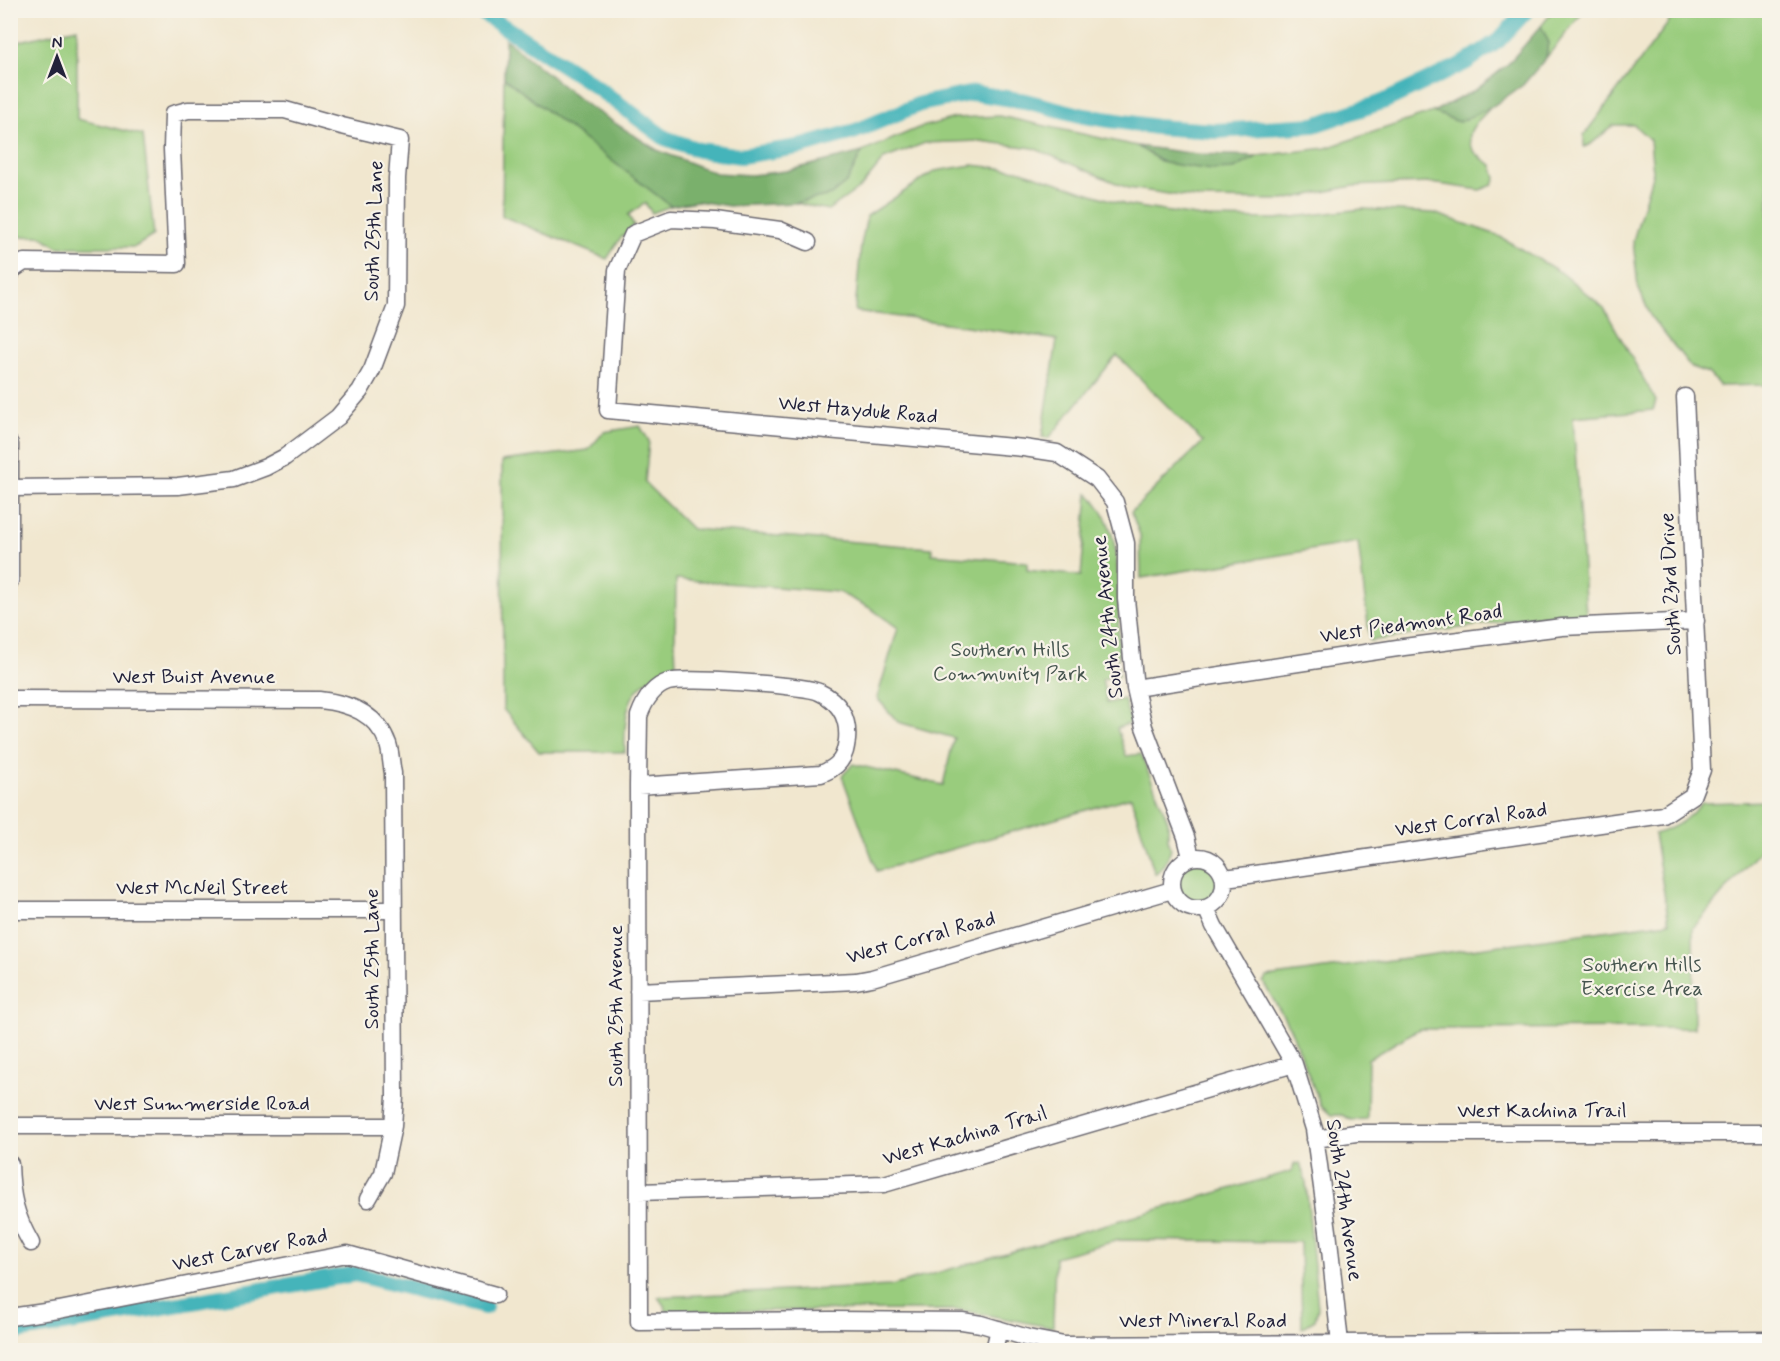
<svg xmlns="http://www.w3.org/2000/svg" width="1780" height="1361" font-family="Mynerve,sans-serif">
  <rect width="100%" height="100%" fill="#f7f3e8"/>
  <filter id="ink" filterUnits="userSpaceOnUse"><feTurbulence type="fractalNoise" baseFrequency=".0167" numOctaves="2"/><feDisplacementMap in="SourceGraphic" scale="12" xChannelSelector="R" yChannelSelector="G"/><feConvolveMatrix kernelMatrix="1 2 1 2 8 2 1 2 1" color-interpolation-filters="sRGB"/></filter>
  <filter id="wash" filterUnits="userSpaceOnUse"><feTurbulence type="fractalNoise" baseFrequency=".008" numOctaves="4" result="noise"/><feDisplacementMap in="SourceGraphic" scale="24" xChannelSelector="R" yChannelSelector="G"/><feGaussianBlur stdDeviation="1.35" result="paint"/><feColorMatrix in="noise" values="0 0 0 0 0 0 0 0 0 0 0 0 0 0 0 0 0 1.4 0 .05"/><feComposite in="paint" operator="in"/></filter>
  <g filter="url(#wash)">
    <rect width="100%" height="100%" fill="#f1e7cf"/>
    <!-- green -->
    <path fill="#99cc7d" stroke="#5e775c" stroke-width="1.5" d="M1553,11H1584L1546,58L1548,41L1541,26Z
      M1670,11H1769V385L1720,386L1708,373L1691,367L1651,317L1638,287L1633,241L1653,172L1650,140L1634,125H1614L1591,144L1584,147V135L1669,22Z
      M77,28V119L143,135L154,235L135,247H58L41,236L11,237V43Z
      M504,78L671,206L652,213L645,203L628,215L634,225L620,239L607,259L502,216Z
      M1490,108C1485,114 1474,123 1471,131C1465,148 1480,158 1492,165L1496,178L1493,185L1480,190L1431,183L1395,184L1353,186L1284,200L1202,199L1128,188L1033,148L980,141L925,143L884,159L861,187L828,210L795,203L831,194L847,182L862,152L918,128L955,118L1000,116L1137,146L1164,163L1234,169L1258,156L1326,148L1433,112L1459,122Z
      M972,165L1018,170L1126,205L1208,218L1276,219L1363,209L1434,213L1497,235L1562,273L1604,308L1656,401L1653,410L1573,417L1586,615L1543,616L1370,641L1358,542L1141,578L1140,535L1131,512L1203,442L1117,355L1049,438L1042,437L1057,340L953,324L855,311L861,245L867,216L935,171Z
      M640,426L649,441L645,483L692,529L932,548V554L1027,562V570L1081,576L1088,493C1128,530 1116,600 1119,650L1117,661L1119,676L1102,679L1107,703L1124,699L1131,723L1117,728L1126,756L1141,754L1168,821V843L1171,849C1167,860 1164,867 1155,874L1131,797L877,871L842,776L853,764L943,785L954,738L898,722L877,698L898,628L870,608L838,592L676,579L675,642L676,668C629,680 623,708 625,752H539L503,709L502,461L588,450L604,432Z
      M1769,801V840L1693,928L1694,1028L1419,1029L1368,1059L1367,1119L1351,1120L1342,1115H1331L1321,1106L1290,1028L1263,982L1267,977L1669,922L1654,834C1677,828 1686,820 1702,803Z
      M1172 883a26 26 0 1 1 52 0a26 26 0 1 1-52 0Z
      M1300,1163L1306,1182L1318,1308L1315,1320L1302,1328L1300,1242L1119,1240L1055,1257L1053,1327H1049L961,1310L666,1311L665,1307L658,1297L891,1286L1292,1171L1294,1164Z"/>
    <!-- forest -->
    <path fill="#7ab06c" stroke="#4e6954" stroke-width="1.5" d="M1541,26L1548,41L1546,58L1523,85L1490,108L1459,122L1433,112L1477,89L1508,64Z
      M505,39L585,104L657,150L716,173L751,175L786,171L862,152L847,182L831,195L795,203L729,206L697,201L671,206L504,78Z
      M1137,146L1197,154L1258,156L1234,169L1212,170L1164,163Z"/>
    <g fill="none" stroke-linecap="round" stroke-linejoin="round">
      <!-- canal -->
      <path stroke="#44b4ba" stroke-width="16" d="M478,10L588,81L665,138L699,150L741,156L803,146L856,131L920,104L974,93L1025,101L1084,116L1156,127L1215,131L1314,125L1385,101L1465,63L1498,41L1527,10
        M10,1333L355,1274L485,1307"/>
    </g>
  </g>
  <g filter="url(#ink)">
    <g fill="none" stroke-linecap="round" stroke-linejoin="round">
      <defs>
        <path id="minor" d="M808,242L780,230L715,221L671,219L633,234L617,270L608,410L1024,448L1057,453L1097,479L1115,502L1126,543V599L1135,688L1144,727L1186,837L1191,857
          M10,276L12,270L24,262L177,264L172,149L173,114L188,110H285L342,126L400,140L397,178L396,306L372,370L360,391L338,417L285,457L266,467L234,479L178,486L11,488
          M10,444V581
          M1135,688L1404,647L1562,627L1696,621
          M10,699L319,700C349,703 377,713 388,744C391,753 391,764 393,773L395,1097L393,1126L383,1173L368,1199
          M638,786L821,774C828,771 835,768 840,761C845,755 846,747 847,740C849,718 839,701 819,692C805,685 684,677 668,682C652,687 644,702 639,716L638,786L639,1322L831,1320L962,1321L981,1324L1028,1338L1064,1345L1770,1340
          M1172 883a26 26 0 1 1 52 0a26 26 0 1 1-52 0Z
          M1224,878L1249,875L1663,815L1692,796L1702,770L1685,397
          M1206,908L1214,926L1294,1064L1314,1129L1328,1231L1340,1343L1344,1350
          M10,910H394
          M638,991L856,981L872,978L1172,890
          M10,1126H393
          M1315,1139L1356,1133H1770
          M10,1164C11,1196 15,1215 31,1243
          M639,1192L884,1184L1294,1064
          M10,1317L59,1310L347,1254L495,1295
          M994,1350L999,1329"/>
      </defs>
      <!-- minor casing -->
      <use href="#minor" stroke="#6a676f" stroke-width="19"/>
      <!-- minor -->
      <use href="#minor" stroke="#fff" stroke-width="16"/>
    </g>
  </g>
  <g text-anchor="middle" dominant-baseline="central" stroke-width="4.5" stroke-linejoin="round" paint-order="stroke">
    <!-- street labels -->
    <g font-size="21" fill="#22223b" stroke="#f7f3e8">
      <text transform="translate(374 231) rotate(-88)">South 25th Lane</text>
      <text transform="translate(858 410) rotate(5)">West Hayduk Road</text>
      <text transform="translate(1671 584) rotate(-93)">South 23rd Drive</text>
      <text transform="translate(1108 617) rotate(-96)">South 24th Avenue</text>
      <text transform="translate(1411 624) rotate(-8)">West Piedmont Road</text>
      <text x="194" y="677">West Buist Avenue</text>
      <text transform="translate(1471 820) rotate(-8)">West Corral Road</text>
      <text x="202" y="888">West McNeil Street</text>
      <text transform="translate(921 938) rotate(-15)">West Corral Road</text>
      <text transform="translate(372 959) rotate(-90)">South 25th Lane</text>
      <text transform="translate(616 1006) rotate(-90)">South 25th Avenue</text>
      <text x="202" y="1104">West Summerside Road</text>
      <text x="1542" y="1111">West Kachina Trail</text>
      <text transform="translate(965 1136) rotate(-16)">West Kachina Trail</text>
      <text transform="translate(1344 1200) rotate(82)">South 24th Avenue</text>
      <text transform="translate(250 1250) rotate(-11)">West Carver Road</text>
      <text x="1203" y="1321">West Mineral Road</text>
    </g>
    <!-- park labels -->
    <g font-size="21" fill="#46554f" stroke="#f7f3e8">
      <text x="1010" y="650">Southern Hills<tspan x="1010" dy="24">Community Park</tspan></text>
      <text x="1642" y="965">Southern Hills<tspan x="1642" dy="24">Exercise Area</tspan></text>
    </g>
  </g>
  <!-- margin -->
  <rect width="1780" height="1361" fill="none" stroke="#f7f3e8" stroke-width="36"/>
  <!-- north arrow -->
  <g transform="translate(57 57)" stroke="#f7f3e8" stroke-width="4.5" paint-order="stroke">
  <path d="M0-4.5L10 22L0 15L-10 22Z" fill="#22223b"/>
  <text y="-9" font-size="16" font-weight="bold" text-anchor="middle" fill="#22223b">N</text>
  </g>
</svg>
